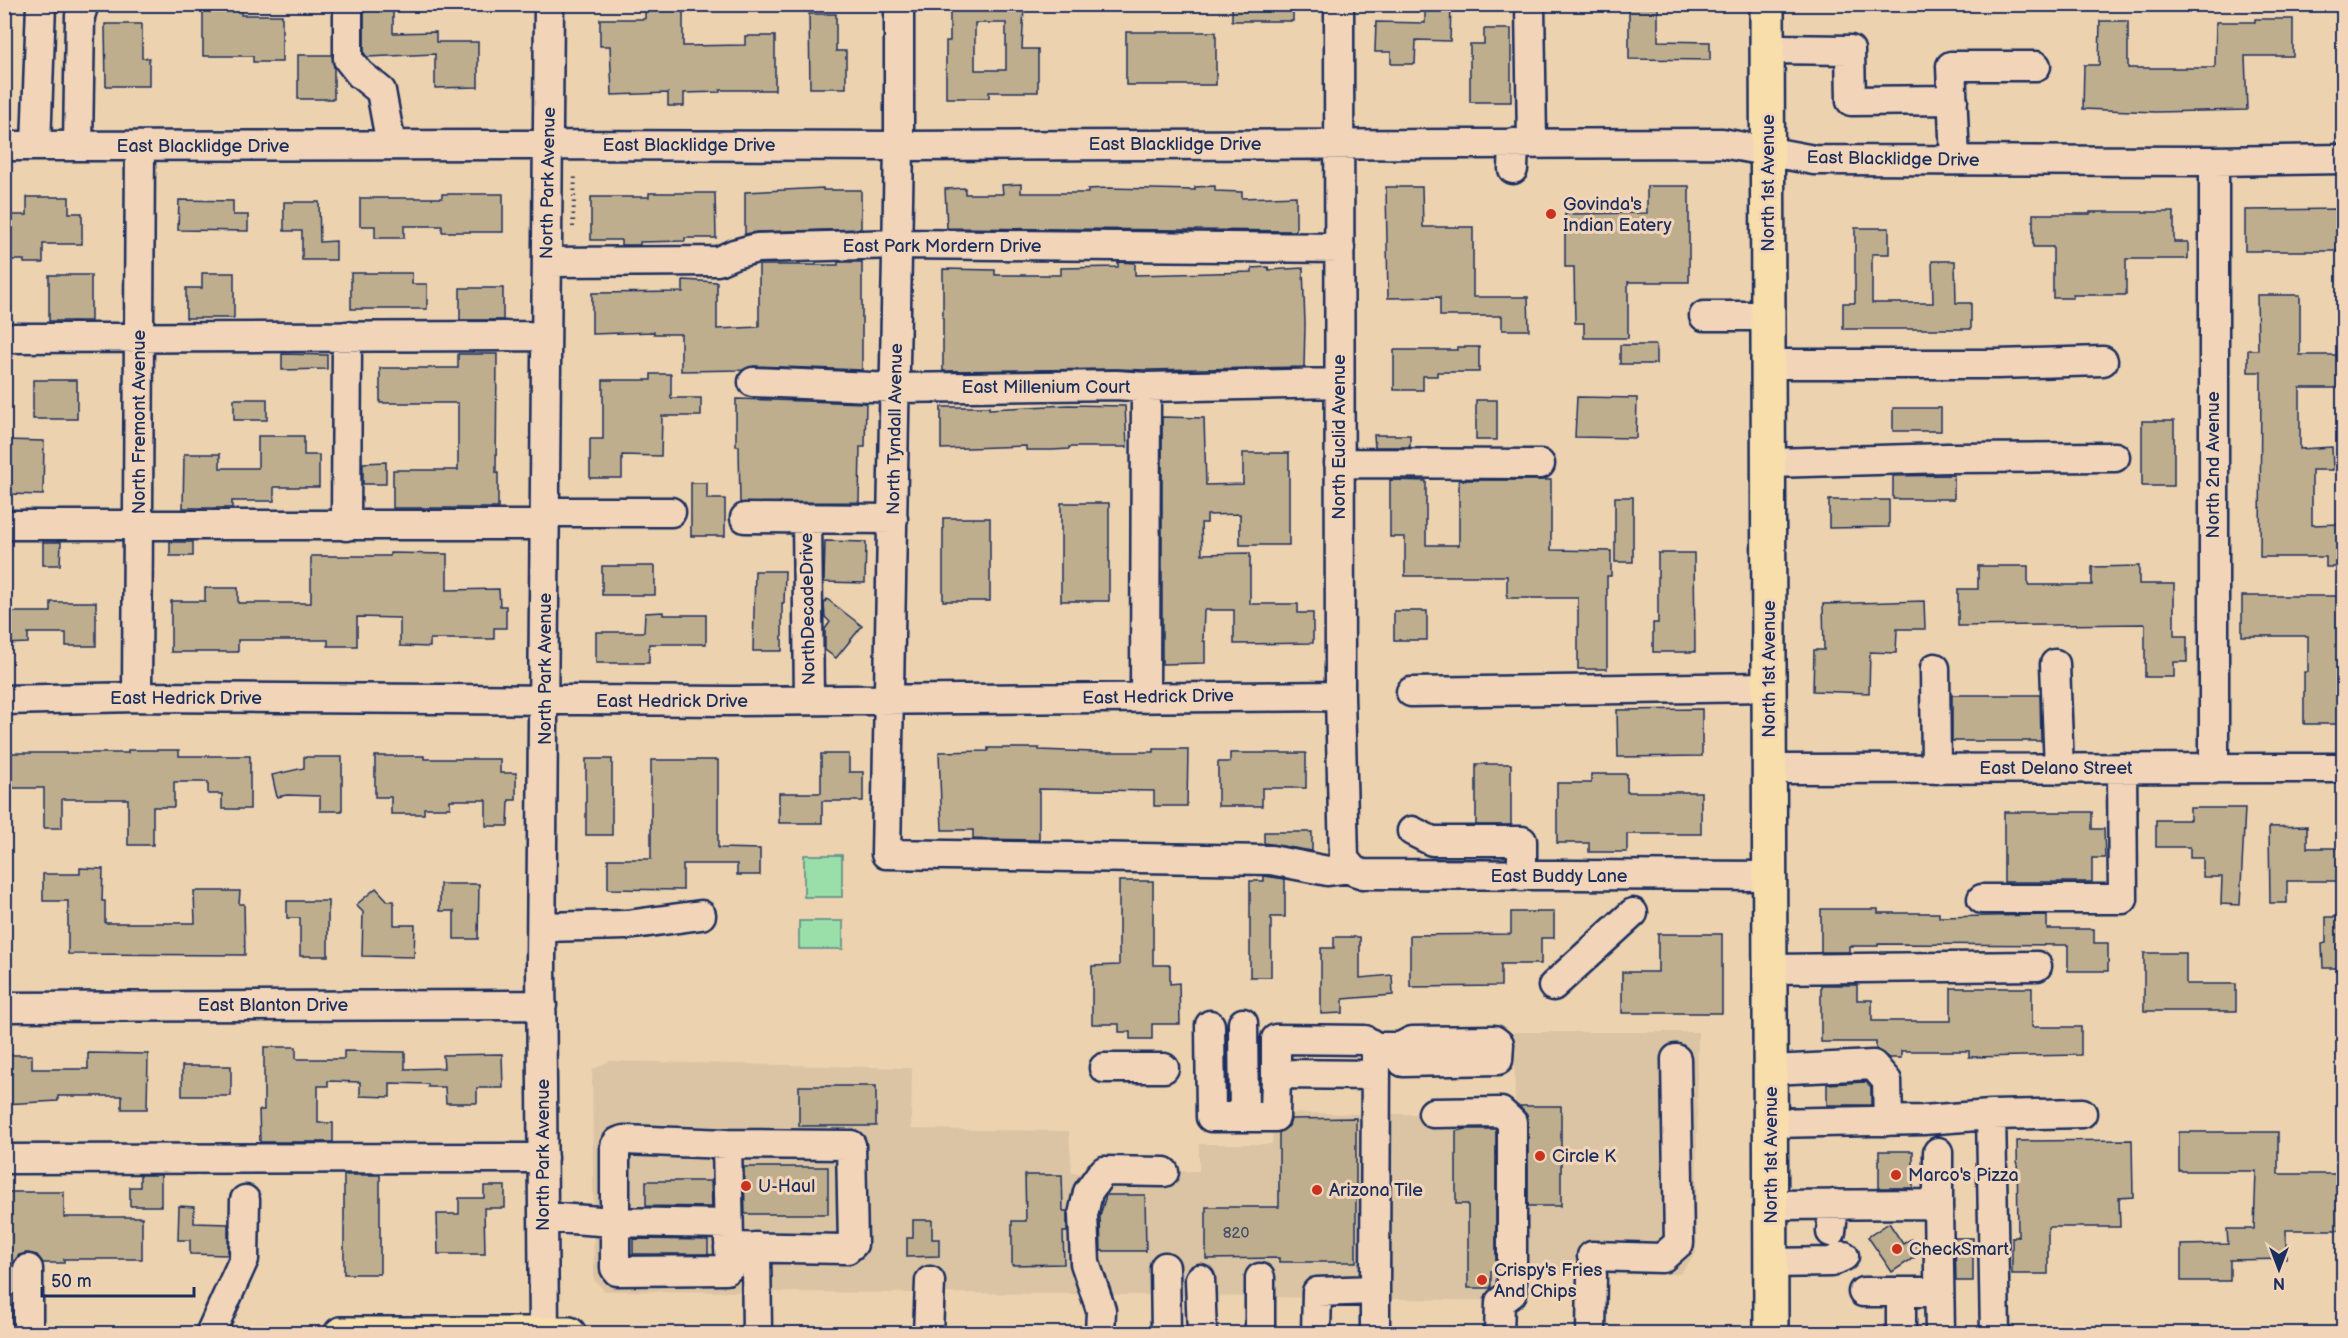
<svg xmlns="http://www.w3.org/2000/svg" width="2348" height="1338" font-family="'Balsamiq Sans',sans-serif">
  <rect width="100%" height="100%" fill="#edd2af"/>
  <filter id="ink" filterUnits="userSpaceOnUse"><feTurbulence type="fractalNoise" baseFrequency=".0167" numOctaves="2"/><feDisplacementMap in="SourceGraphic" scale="12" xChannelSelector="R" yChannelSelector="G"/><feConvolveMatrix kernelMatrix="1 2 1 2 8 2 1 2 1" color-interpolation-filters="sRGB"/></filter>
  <g filter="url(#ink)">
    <!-- built -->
    <path fill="#dbc4a4" d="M1514,1032H1698L1696,1253L1680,1274L1526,1275L1524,1301L1067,1294L605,1291L594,1280L592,1070L609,1061L912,1068L911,1129L1069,1131L1072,1173L1199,1171V1144H1272L1273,1120L1281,1113L1515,1115Z"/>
    <!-- green -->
    <path fill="#9adeaa" stroke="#5a8684" stroke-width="1.5" d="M804,855H842V897H804Z
      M799,921H843V949H799Z"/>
    <!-- building -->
    <path fill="#beae8e" stroke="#1b2f5e" stroke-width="1.5" fill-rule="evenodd" d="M203,4H241V15H282V62H253V56H203Z
      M375,4H393V33L436,32V42H478V87L435,88V54L367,57L364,53V8H375Z
      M950,4L1024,6L1022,49H1038V92H989V98H946V41H950ZM975,23H1006V70H975Z
      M1232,4H1293V21H1232Z
      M1425,4H1451L1450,41L1416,40L1415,64H1391V52H1375L1376,22L1425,23Z
      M1629,4H1658V41L1710,42V60L1629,59Z
      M645,6H683V46L745,45V36H775V90H720V92L684,93V106H668V93L612,95L610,46H600V19H645Z
      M809,14H836V51H846V88H810Z
      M2255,19H2293V56H2245L2247,110L2155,112L2083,109L2084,65H2099L2100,21H2128V68H2215L2216,22H2255Z
      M105,24H142V58H149V86H106Z
      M1484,29H1511V102H1470V44H1484Z
      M1126,32H1216V85H1126Z
      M298,55H332L334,67V99H298Z
      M1021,184V193H1088V189L1108,188L1195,190V187L1215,186V191L1242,192V198L1296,196V231L947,228L945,189L965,188V194H1003L1002,185Z
      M1647,186H1689V282H1628V338H1584V323H1575L1574,267H1565V214L1647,213Z
      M1386,187H1422L1423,227H1473V297H1528L1529,330H1502V316H1440V297L1388,298Z
      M823,188V190H861V229L757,232L745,234V192Z
      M649,193H715L716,238H685V241L640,242V245H621V240H591V197H649Z
      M442,194H503V232H442V226H404V238H375V226H360V198H442Z
      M27,197H69V213H82V244H43V263H24V260H4V215H27Z
      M179,200L233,201V215H248V231L178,230Z
      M284,202H319L320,242L336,241V260H302V231H284Z
      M2341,209V251H2245V210Z
      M2090,212H2174V242H2188V259H2126V295H2073V298H2053V247H2033V214H2090Z
      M1855,228H1889V254H1872V303H1933L1932,261H1955L1956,303H1971V329H1843V303H1855Z
      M838,262H862V370L754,366L743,370L681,371V334H654V332L592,334V293L683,292V280L717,282V329L759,327V265H838Z
      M1118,262L1135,263V275L1252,272V268L1268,267L1269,270L1303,268L1305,324L1304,367L1146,370L1116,369L943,371V269L995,270V275H1061V268L1118,267Z
      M202,273H234V318H186V288H202Z
      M351,273H412V284H427V309H351Z
      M49,275H91V321H49Z
      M460,288H503V320H460Z
      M2257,295H2300V355H2343V388H2300V449L2332,447L2333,470H2312V525L2341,524L2343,567H2326V557H2260L2261,372H2248V350H2258Z
      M1620,345H1656V364H1620Z
      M1457,347H1479V372H1437V376H1423V390H1394V350H1457Z
      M282,354L327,355V369L282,370Z
      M458,354H497L496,473H498V508H393V470H458V403H380V368H458Z
      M651,374H671V398H701V416H662L661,456L622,455V478H590V439H603V380H651Z
      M33,380H77V419H33Z
      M1577,397L1637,398L1636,438L1575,437Z
      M234,399H267V420H234Z
      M736,399L866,403L865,447H860L859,502L740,503L739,446H736Z
      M1476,400H1497V440H1476Z
      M1069,405L1125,406L1127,447H1069V449L1052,450H1026V446L941,449V407H989V409Z
      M1893,408H1941V431H1893Z
      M1162,417L1204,418L1206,485L1243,484V453H1289V545H1240V514L1207,515V523H1201L1202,554L1250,553V604H1298V613H1313V643L1234,644V610H1204L1203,641H1205V663L1162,664Z
      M2142,421H2174V486H2142Z
      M1374,435H1410V447H1375Z
      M258,436H304V455H319V487H274V501H232V508H183L184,454H220V468H258Z
      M4,440L44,441L43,495L8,494V466H4Z
      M386,462V484H363V463Z
      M1954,475V499H1893V476Z
      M1390,480L1426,481V545H1459V480H1551V550L1611,551V576H1607V669H1578V598H1507V576H1405V537H1390Z
      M691,483H707V499H725V536H691Z
      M1615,497H1633V562H1615Z
      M1829,500H1889V527L1829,528Z
      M1061,503H1109V601H1061Z
      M943,518H990V601H943Z
      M825,541L866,542L865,583L824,582Z
      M43,542H61L60,565H43Z
      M170,542H193V556H170Z
      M390,553L447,554V590L499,589L500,606H506V628H494V639H430V647L400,646V618L357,617V646H328V640H238V652H171V601H205V588H238V603H311V556H390Z
      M1658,553H1694L1695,652H1653V623H1658Z
      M602,566H655V595H602Z
      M1978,566H2028V585H2092V567L2139,566V584H2174V636H2187V662H2174V677H2145V624L1958,626V589H1978Z
      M755,571H785L784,603H782V651H753Z
      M2242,596H2340V672H2343V724H2304V672H2308V636H2242Z
      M827,599L862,626L836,658L825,650V629L830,622L825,617L824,603Z
      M1924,601L1925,629H1897L1896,653L1870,652L1869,693L1813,691L1814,650H1824L1823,604Z
      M51,602H96V646H66V633H28V643L4,644V612H51Z
      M1394,611H1427V640H1394Z
      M663,612V615H706V644H649V663H596V632H644L645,613Z
      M1952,695H2040L2041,741H1952Z
      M1702,709V756L1618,757L1617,710Z
      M988,748H1039V750L1094,752H1154V749H1188L1187,806H1154V791L1039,789V840L973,839V830H942L939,752L988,751Z
      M128,750H179V756H250V809H222V794H208V782H174V807H153V845H128V799H62V828H44V788H4V753H128Z
      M1230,753H1306V788H1262V806H1218V762H1230Z
      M821,754H849V772H863V801H822V823H779V793H821Z
      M375,756H424V759H500V773H516V800H509L508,826H486V800H450V808H424V814H391V797H375Z
      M304,757H342V811H320V796L287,795L277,797L272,775L304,768Z
      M586,759H612V835H586Z
      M651,760H718V848L760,849V875H737V864H683V890L608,889V859H651Z
      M1476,764H1511V825H1476Z
      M1591,774H1627V792H1701V834H1627V852H1589V843H1557V783H1591Z
      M2190,808H2245L2240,905L2221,904L2222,877H2203V858H2190V847H2156V820H2190Z
      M2004,812H2092V829H2104L2105,858H2092V882H2004Z
      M2307,826V848H2343V881H2287V903H2270L2269,827Z
      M1264,832H1312V851L1264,843Z
      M80,868L103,869L102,901H105V923H195L194,891H240L239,904H244L245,955L68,954V901H43V874H80Z
      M1264,876L1285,879V917H1271V977H1250V881H1264Z
      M1119,881H1153V965H1170V984L1179,983L1180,1024H1152V1039H1130V1032H1119V1024H1092V966L1119,965Z
      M440,884H479L478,939H454V911H440Z
      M376,888L388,901H394V925H415L414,957L362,956L363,912L356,905Z
      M287,901H328V956H300V918H287Z
      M1821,909H1878V913H1939V917L2047,915V929H2094V943H2108V971H2068V945L1878,944V946H1849V952H1821Z
      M1511,912H1554V938H1541V964H1501V986L1410,987V935L1511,934Z
      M2326,917H2343V968H2323L2322,944L2326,943Z
      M1658,934H1722V1013H1622V972H1658Z
      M1334,937H1360V978L1392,975L1393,995L1343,999V1013L1321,1014V948H1334Z
      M2144,953H2186V984H2236V1011H2144Z
      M1821,985H1857V1000H1872V1021H1951V988H2032V1027H2081V1055L1969,1057V1051H1901V1058H1889L1876,1049V1042H1821Z
      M264,1047H296V1059H344V1051L405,1052V1069L444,1068L443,1055L502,1054L503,1088H477V1103H446L445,1087H428V1084L390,1083V1097L360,1096V1082L328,1081V1086H318V1123H333V1142H260L259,1110H264Z
      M88,1053L148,1054L147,1109H122V1096H58V1101L4,1104V1055H32V1069H88Z
      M182,1066H231V1096H182Z
      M1866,1082L1871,1087V1105H1827V1084Z
      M799,1086H876V1126H799Z
      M1519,1106H1561V1206H1528V1122L1527,1115Z
      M1356,1118V1262H1279V1258L1206,1259V1207H1279V1133L1289,1126L1291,1119Z
      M1466,1129H1496V1271H1491V1288H1468V1204H1456V1131Z
      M2179,1132H2278V1174H2343V1230H2286V1259L2230,1260V1281H2181V1245L2228,1244L2227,1229H2254L2256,1171H2179Z
      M2132,1140L2133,1197L2119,1198L2120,1227H2048V1274H2012V1237H2018L2017,1141Z
      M1879,1151H1913V1188H1879Z
      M744,1167H828V1214H745Z
      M140,1175H161V1206H130V1187H140Z
      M344,1175H380V1274H344Z
      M1025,1175H1062L1063,1211H1067V1232H1063L1064,1264L1012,1265V1221H1026Z
      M646,1181H711L712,1207L646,1206Z
      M484,1186H505V1208H484L485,1254H438L437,1214H459V1198H484Z
      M4,1192H64V1217H142V1259H64V1263H43L37,1255L27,1253L19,1255L13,1263H4Z
      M1106,1195H1145L1146,1251H1101L1100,1216Z
      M179,1206L194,1207V1223L228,1224V1255L190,1254V1240H178Z
      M913,1220H932V1239H939V1256L907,1257V1238H913Z
      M1889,1223L1903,1244L1911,1239L1921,1253L1892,1272L1868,1237Z
      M1955,1238H1973V1281H1956Z
      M633,1239L708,1240V1254H633Z"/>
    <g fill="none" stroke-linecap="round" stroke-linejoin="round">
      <defs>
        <path id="minor" d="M348,4V59L360,74L381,91L391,145
          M899,4V146L886,854L1271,860L1328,871L1350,868
          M1339,4L1340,696L1344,859L1354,871L1363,874L1769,876
          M1530,4L1532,143
          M1768,49L1850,50L1851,101L1953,100
          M4,146L548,145L899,146L1722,143L1814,160L2214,161L2344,159
          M36,146L41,4
          M78,146L80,16L84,4
          M1955,160L1951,66H2036
          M2214,161V769
          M1513,169L1514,143
          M547,262L718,261L734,254L757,248L897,244L1340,248
          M1704,316H1768
          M4,338L546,336
          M1768,364H1997L2103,361
          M753,382L895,388L1116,385L1146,387L1339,383
          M1339,463L1540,464
          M1769,463L1947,458L2115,457
          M546,512H671
          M745,518L893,519
          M807,519L809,700
          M4,525H545
          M346,526L347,336
          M2055,664L2059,769
          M1935,668L1936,769
          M1411,692L1769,687
          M137,697L140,146
          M1145,698L1146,387
          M4,700L137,697L731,701L1340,696
          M1769,769L2344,768
          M1412,831L1432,841H1522V876
          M1982,899H2123L2122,768
          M542,927L627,925L701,915
          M1770,969L2037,966
          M1553,986L1633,913
          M4,1007L542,1005
          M1243,1023L1244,1117
          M1210,1025L1211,1117H1275L1276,1074
          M1376,1047L1365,1040L1276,1039V1074L1376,1075
          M1104,1068H1164
          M1771,1070L1873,1065L1887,1081L1888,1121
          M1433,1113L1501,1112L1512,1122V1293L1500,1302L1499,1334
          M1991,1115L1995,1334
          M1771,1123L1923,1120L1991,1115L2082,1113
          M624,1140L727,1144L851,1145L853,1244L847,1249L729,1247L730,1267L726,1270L617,1271L615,1268V1146L618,1142Z
          M727,1144L729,1242
          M1938,1152V1204
          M4,1159L543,1158
          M1104,1171L1164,1172
          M1771,1205L1938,1204L1940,1334
          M543,1217L614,1222L728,1224
          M1831,1232L1834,1204
          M756,1247L757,1334
          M1592,1256L1662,1258L1679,1243L1676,1059
          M1771,1263L1831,1262L1844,1256
          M1165,1267L1166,1334
          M28,1269V1334
          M1260,1278V1334
          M1200,1279L1202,1334
          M1375,1290V1334
          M1863,1292H1939
          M1901,1292V1334
          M544,1333L541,962L549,4
          M210,1334L244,1259L245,1200
          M928,1334L930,1281
          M1100,1334L1101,1310L1085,1263L1083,1215L1088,1192L1100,1175
          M1316,1334L1317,1292L1375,1290L1376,1047H1400L1403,1062L1498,1060L1499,1044L1494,1040L1412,1041L1400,1047
          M1591,1334L1592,1275"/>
        <path id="major" d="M1767,4L1771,1334
          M341,1334H569"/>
      </defs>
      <!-- minor casing -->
      <use href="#minor" stroke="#1b2f5e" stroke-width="33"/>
      <!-- major casing -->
      <use href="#major" stroke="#1b2f5e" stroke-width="38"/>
      <!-- path -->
      <path stroke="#1b2f5e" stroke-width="4" stroke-dasharray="1.5 4.5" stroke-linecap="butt" d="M573,227L575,174"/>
      <!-- minor -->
      <use href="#minor" stroke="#f2d5b9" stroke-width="28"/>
      <!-- major -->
      <use href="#major" stroke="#f8deab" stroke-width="33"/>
    </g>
  </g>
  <!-- markers -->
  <g fill="#c8321e" stroke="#f2d5b9" stroke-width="2">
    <circle cx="1551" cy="214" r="6"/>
    <circle cx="1540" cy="1156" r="6"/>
    <circle cx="1896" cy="1175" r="6"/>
    <circle cx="746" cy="1186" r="6"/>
    <circle cx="1317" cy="1190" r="6"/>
    <circle cx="1897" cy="1249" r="6"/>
    <circle cx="1482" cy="1280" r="6"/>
  </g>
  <g text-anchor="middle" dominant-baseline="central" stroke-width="6" stroke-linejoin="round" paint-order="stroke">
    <!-- number labels -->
    <g font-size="15" fill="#444f6a">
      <text x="1236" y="1233">820</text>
    </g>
    <!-- street labels -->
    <g font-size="18" fill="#1b2f5e" stroke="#f2d5b9">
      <text x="1175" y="144">East Blacklidge Drive</text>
      <text x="689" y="145">East Blacklidge Drive</text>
      <text x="203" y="146">East Blacklidge Drive</text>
      <text transform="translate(1893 159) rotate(1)">East Blacklidge Drive</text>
      <text transform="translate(548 183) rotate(-89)">North Park Avenue</text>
      <text transform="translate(1768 183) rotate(-90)">North 1st Avenue</text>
      <text x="942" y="246">East Park Mordern Drive</text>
      <text x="1046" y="387">East Millenium Court</text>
      <text transform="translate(139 422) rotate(-90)">North Fremont Avenue</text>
      <text transform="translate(895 429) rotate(-89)">North Tyndall Avenue</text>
      <text transform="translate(1339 437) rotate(-90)">North Euclid Avenue</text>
      <text transform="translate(2213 465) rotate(-90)">North 2nd Avenue</text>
      <text transform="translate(808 609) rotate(-91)">NorthDecadeDrive</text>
      <text transform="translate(545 669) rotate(-90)">North Park Avenue</text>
      <text transform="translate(1769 669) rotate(-90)">North 1st Avenue</text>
      <text transform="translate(1158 697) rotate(-1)">East Hedrick Drive</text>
      <text x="186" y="698">East Hedrick Drive</text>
      <text x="672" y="701">East Hedrick Drive</text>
      <text x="2056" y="768">East Delano Street</text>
      <text x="1559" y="876">East Buddy Lane</text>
      <text x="273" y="1005">East Blanton Drive</text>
      <text transform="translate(543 1155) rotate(-90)">North Park Avenue</text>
      <text transform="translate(1771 1155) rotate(-90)">North 1st Avenue</text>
    </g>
    <!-- poi labels -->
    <g font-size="18" fill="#1b2f5e" stroke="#f2d5b9" text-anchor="start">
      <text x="1563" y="204">Govinda's<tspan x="1563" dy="21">Indian Eatery</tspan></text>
      <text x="1552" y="1156">Circle K</text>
      <text x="1908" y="1175">Marco's Pizza</text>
      <text x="758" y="1186">U-Haul</text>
      <text x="1329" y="1190">Arizona Tile</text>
      <text x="1909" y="1249">CheckSmart</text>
      <text x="1494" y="1270">Crispy's Fries<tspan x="1494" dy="21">And Chips</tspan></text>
    </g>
  </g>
  <!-- margin -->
  <rect width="2348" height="1338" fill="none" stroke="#f2d5b9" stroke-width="24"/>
  <rect x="12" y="12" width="2324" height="1314" fill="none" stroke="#1b2f5e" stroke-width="2" filter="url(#ink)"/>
  <!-- north arrow -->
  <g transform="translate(2279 1269) rotate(180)" stroke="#f2d5b9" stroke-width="4.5" paint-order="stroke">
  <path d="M0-4.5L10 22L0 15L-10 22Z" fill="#1b2f5e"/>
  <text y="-9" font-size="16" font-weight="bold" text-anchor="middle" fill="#1b2f5e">N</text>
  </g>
  <!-- scale -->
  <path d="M42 1287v9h152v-9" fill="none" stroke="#1b2f5e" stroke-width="3"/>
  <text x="51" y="1287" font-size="18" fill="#1b2f5e" stroke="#f2d5b9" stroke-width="4.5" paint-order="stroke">50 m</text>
</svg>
